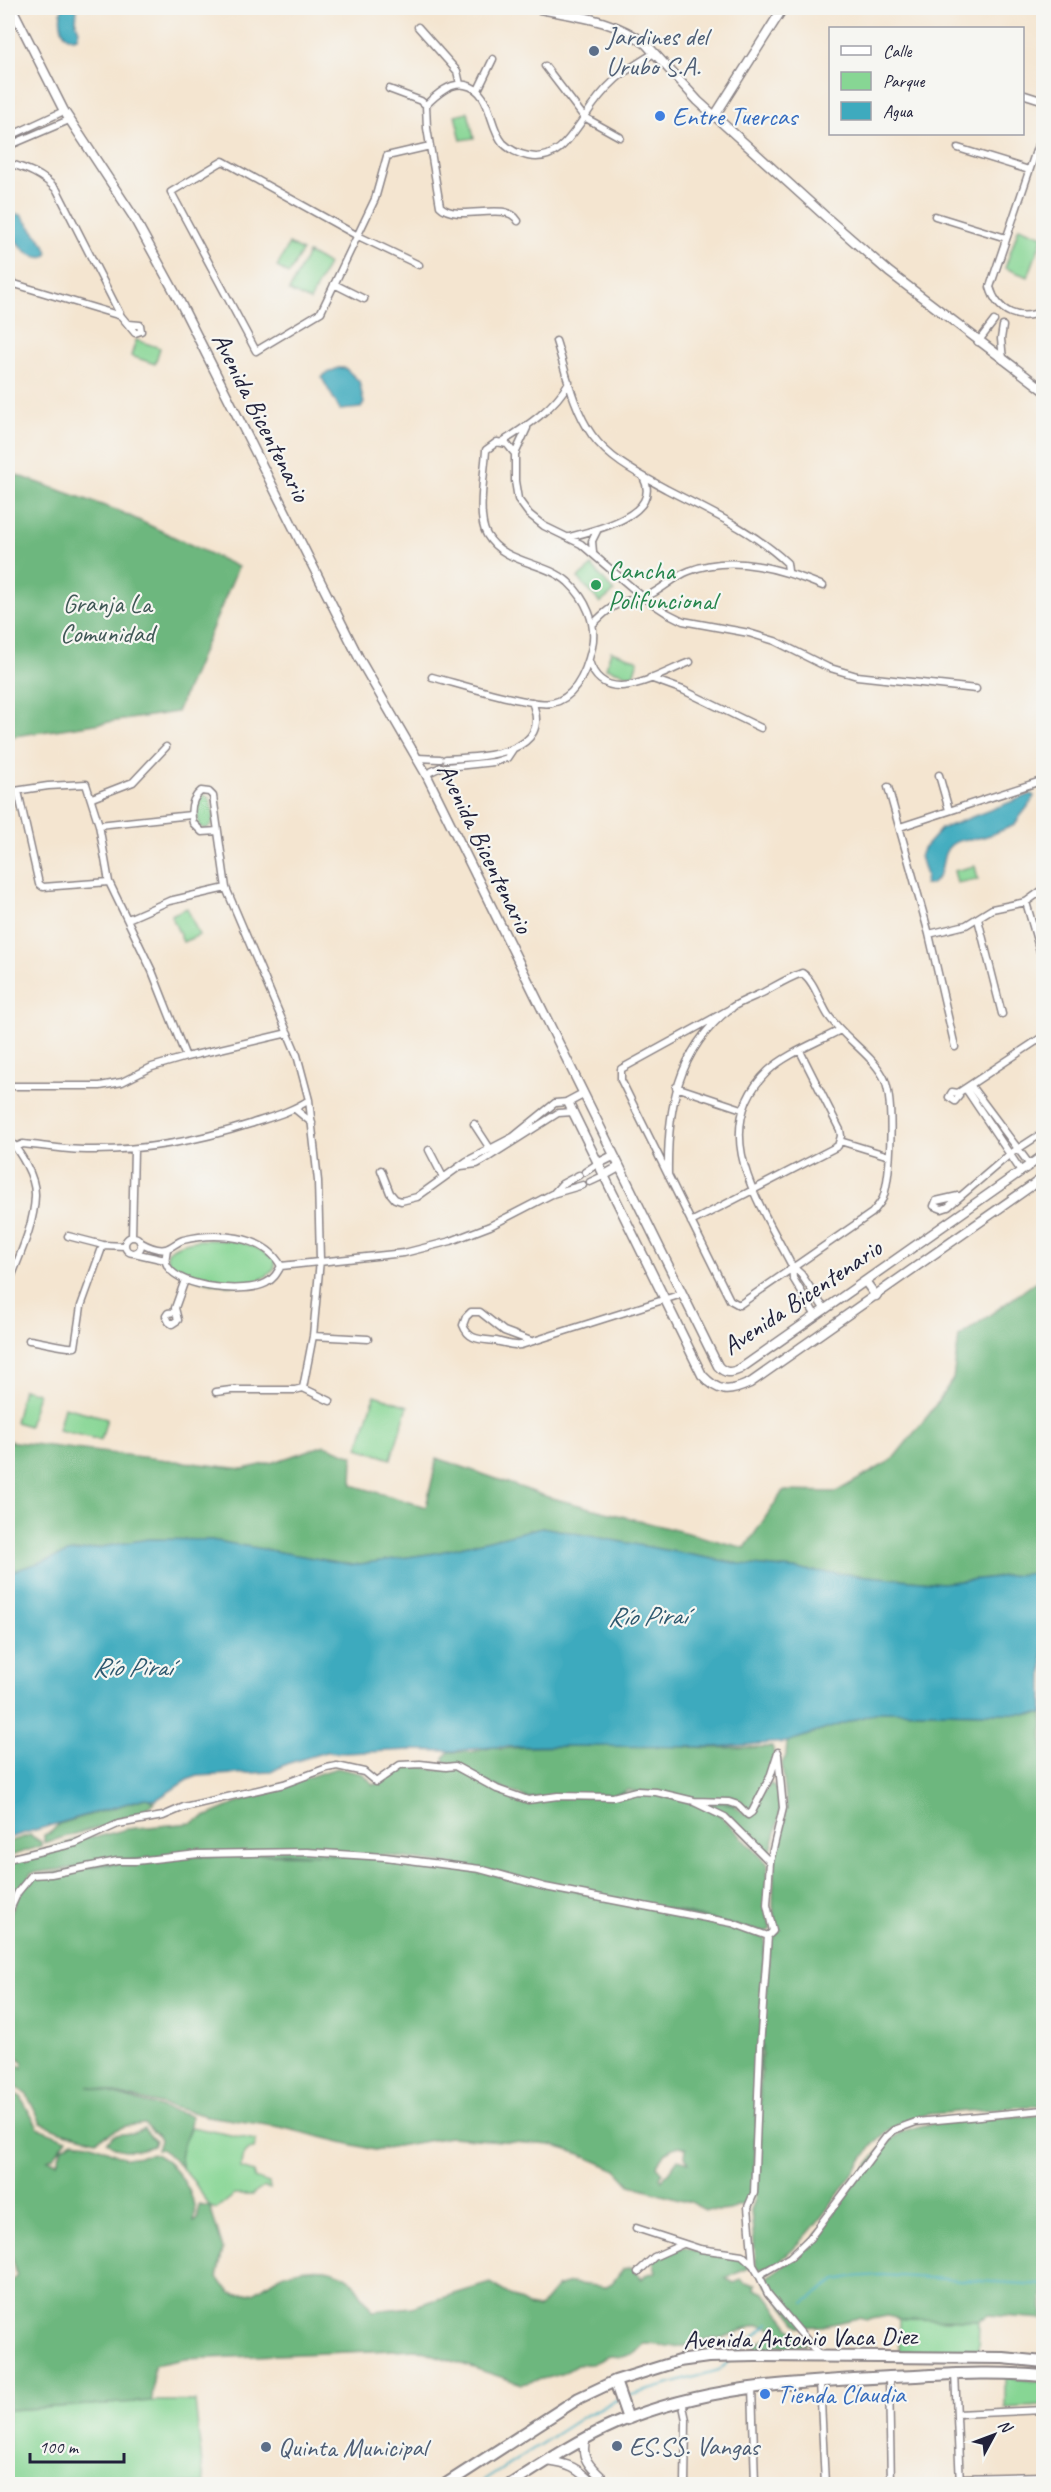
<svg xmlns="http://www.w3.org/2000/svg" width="1051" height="2492" font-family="Caveat,sans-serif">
  <rect width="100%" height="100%" fill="#f6f6f2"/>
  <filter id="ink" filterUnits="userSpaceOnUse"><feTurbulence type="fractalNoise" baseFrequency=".0167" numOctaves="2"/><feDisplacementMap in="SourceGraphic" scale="12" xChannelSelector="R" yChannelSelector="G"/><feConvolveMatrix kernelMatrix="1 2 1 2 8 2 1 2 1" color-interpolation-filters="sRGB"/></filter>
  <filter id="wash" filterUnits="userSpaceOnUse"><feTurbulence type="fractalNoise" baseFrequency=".008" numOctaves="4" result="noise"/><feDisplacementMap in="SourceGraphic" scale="24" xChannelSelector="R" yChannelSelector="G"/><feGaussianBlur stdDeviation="1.35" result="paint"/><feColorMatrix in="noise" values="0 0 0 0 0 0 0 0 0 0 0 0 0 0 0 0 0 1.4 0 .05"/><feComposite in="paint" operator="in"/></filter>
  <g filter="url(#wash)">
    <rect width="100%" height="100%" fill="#f4e5d0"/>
    <!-- green -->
    <path fill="#87d694" stroke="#547c68" stroke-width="1.5" d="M468,112L474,138L461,140L455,115Z
      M1019,227L1043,236L1028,277L1005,268Z
      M289,244L302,251L289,274L277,267Z
      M308,253L328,264L310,301L289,291Z
      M136,340L160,348L155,364L131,356Z
      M592,566L614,592L600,603L578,578Z
      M611,651L638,660L633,676L606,668Z
      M203,795L209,797C213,808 218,824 206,829L199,827L196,801Z
      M975,866L978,879L957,883L954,871Z
      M187,908L199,935L183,942L171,915Z
      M198,1240C227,1239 253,1240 275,1260V1267C252,1306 145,1272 171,1249C178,1243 190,1242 198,1240Z
      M23,1389L38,1393L29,1426L15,1422Z
      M375,1395L408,1406L391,1459L358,1448Z
      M64,1407L107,1418L101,1440L58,1430Z
      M191,2127L256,2140L254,2149C243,2150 241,2158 241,2168L254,2172V2178L269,2183L270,2189L264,2187L252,2195H234L217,2209L210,2207L194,2182L182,2168L179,2160L182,2145Z
      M900,2319L979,2320L978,2353L899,2352Z
      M1005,2377L1043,2382V2406L1005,2408Z
      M152,2401H195L204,2484H8V2410Z"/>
    <!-- forest -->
    <path fill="#6db77e" stroke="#486c5c" stroke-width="1.5" fill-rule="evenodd" d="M8,472L119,511L238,567L177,712L8,737Z
      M1043,1277V1572L942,1583L740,1564L542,1527L436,1553L353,1565L211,1540L148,1539L68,1553L8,1573V1441L243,1469L274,1462L325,1445L353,1456L352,1485L426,1507L437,1458L548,1497L745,1548L783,1491L836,1492L892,1460L930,1413L953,1379L959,1337Z
      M881,1711L1043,1714V2105L930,2114C906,2119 888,2127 872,2146C852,2172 791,2274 757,2269L756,2264L751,2210L755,2200L763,2024L770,1941L778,1931L773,1907L774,1862L785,1820L786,1802L782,1763L786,1756L787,1742Z
      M649,1745L713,1748L772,1747L775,1757L750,1813L738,1805L628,1790L613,1795L528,1798L490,1784L454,1764L445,1762L444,1758L449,1752H472L494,1747L500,1749L524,1747Z
      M421,1766L436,1770L456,1767L518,1799L650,1792L684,1800L718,1813L768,1864L766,1908L771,1929L765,1933L674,1910L545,1885L505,1873L385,1855L182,1854L32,1873L8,1910V1863L80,1838L97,1837L127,1829L191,1823L270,1789L337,1768L363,1774L373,1784H377L400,1768Z
      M770,1783C791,1795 774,1838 769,1857L725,1815L700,1803H730L748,1816Z
      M146,1798L155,1802L142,1813L119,1819L105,1828L99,1827L44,1843V1835L51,1832L59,1824Z
      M30,1835L41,1842V1846L8,1857V1842Z
      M291,1853L378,1858L482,1872L703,1918L750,1930L755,1935L765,1938L753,2192L747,2205H738L730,2210L719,2211L705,2210L690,2202L630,2185L616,2170L577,2153L551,2145L450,2137L374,2150L280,2127L207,2116L88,2086L191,2116C192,2134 175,2149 182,2168L162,2149L157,2150L160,2140L157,2135L144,2124L125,2126L96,2140L60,2131L41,2123L27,2095L15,2086L8,2085V2057L22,2068L23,2062L8,2049V1920L20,1892L33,1877L103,1865L187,1857ZM680,2146L686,2148L685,2156L689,2162L678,2159L662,2181L660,2178L663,2173L657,2166C661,2155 669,2148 680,2146Z
      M8,2090L21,2097L38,2128L67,2139L54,2157L48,2160L57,2162L62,2148L73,2141L90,2143L126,2158L155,2154C178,2166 199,2197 194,2222L198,2219V2205L210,2207L223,2249L217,2278L231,2293C258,2297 256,2290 277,2278C296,2267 330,2264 348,2278C356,2283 365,2302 373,2311L412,2307L490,2283L528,2306L539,2308L557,2287L570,2283L605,2287L612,2283L623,2269L632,2267L642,2279L645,2275L656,2272L653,2260C661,2256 676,2248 684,2247C689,2246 692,2250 697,2251C715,2256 737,2251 751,2266L749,2268L725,2278L734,2283L741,2280L745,2283L756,2284L755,2289L765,2293L796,2335H801L807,2344L789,2348L779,2346L767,2351H755L754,2347L774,2332L769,2327L758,2325L721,2338C708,2336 695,2344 683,2346C669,2348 658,2344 644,2344L635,2353L623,2357L609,2356L592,2364L577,2365L562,2374L522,2384L416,2349L185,2359L154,2365L152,2401L8,2410V2281H11L17,2276L8,2241Z
      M1043,2115V2319L988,2315L979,2320L900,2319L887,2316L867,2320L858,2318L823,2326L800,2327L765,2283L766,2278C786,2264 806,2250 821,2230C840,2206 877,2143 902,2132C934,2117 1006,2118 1043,2115Z
      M144,2129L155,2141L153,2146C138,2151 120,2154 107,2142L114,2135L133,2133Z"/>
    <!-- water -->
    <path fill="#3eaabe" stroke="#30667c" stroke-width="1.5" d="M62,8H77L76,23L79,30L77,37C60,43 59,18 62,8Z
      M16,214L21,215L45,245L48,253L45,257C28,261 7,235 8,219Z
      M338,368H345L359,381L364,403L361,408L340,410L322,378L325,374Z
      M1031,794L1034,796C1031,806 1020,814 1015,825C1004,829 991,836 979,838C970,840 959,838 951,845C938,856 948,873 930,885H924L926,876L920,856L923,849L941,829Z
      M542,1527L740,1564L942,1583L1043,1572V1714L881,1711L787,1742L715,1747L569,1746L494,1747L454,1751L411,1750L345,1753L326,1752L286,1764L271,1772L198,1776L187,1780L156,1800L145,1798L8,1838V1573L68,1553L148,1539L211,1540L353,1565L436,1553Z"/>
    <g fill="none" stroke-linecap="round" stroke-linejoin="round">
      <!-- stream -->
      <path stroke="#3eaabe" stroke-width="2" d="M804,2303L836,2280L852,2277L881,2275L1044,2285
        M737,2353L769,2323
        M625,2397L719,2370L729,2361
        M479,2484L584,2416L617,2400"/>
    </g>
  </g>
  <g filter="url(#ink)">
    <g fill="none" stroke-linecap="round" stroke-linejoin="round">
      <defs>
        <path id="street" d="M418,27L457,71L460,84
          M8,33V40
          M545,66L584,117L620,137
          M389,89L421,101L426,105
          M478,90L493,59
          M1022,94L1044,101
          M1044,127L990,287C997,312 1020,323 1044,310
          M8,137L64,111
          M8,146L69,120
          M958,148L1029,170
          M8,163C28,169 42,174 57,190L121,316L135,333L141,331L140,325L129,324
          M935,216L1006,238
          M518,221C506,199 457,224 440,206L427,128L426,105C436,95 450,82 465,85C492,90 488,126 503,143C510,150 519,154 528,156C556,162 570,138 584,118C592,105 605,89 616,79C627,69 642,61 654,53
          M419,265L356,235L223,161L171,192L256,351L321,312L375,199L387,156L430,146
          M8,282L121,316
          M334,284L364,299
          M1003,326L1001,339L1003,360
          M556,341C566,372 573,408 592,435C611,461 639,474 666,489C708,511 752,530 787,563L788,571
          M978,342L994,321
          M502,442C526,427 556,407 569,382
          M515,454L527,428
          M569,537C593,531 664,515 643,477
          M593,552L592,541L597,531
          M593,624C603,614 613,604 627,601C633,599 640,599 645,597C661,591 673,577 689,571C733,554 782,569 823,586
          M589,661C604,710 659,674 690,662
          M432,677C456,683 531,707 552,703C577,698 587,669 592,647C597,623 586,599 568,582C544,561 504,564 487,535C476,517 485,471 486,450L497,442L507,444L515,454V481L518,499L529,514L544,526L581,544L644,598L667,613L683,621L749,633L775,641L827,667L857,676L976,689
          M650,678L683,690L761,728
          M417,758L440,759
          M446,759C481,757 554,755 532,702
          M447,767L494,762L507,758L513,749
          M426,774L441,767
          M939,775L949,810
          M888,787L929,934L955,1047
          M18,791L39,884L43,887L109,882
          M8,792L48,786L86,784L99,825L109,882L152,971L186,1057
          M92,798L133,782L166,747
          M99,825L191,815
          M900,827L1044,780
          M218,831L202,832L193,823C190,811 191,799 201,791L209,792L213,796L226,888L297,1055L309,1100L318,1181L320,1260L313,1336L303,1388
          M1026,902L1044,965
          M128,919L169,901L226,888
          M978,919L1002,1014
          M929,934L966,925L992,909L1026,902L1044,889
          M10,1086H100L122,1082L152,1067L186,1057L288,1033
          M971,1086L1030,1165
          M676,1087L742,1109
          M966,1089L1021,1171
          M958,1093L959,1096L955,1101L949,1097L952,1092L958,1093L1044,1036
          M295,1109L312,1123
          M474,1124L489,1147
          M8,1138C20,1152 36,1177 35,1196C34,1227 18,1258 8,1286
          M840,1141L889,1156
          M16,1147L23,1144C44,1146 66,1150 87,1150C143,1151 197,1141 250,1124C271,1117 291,1112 309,1100
          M429,1150L443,1177
          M461,1166L477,1164L484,1160L558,1113L573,1112
          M381,1170L390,1193L395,1199L401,1201L417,1197L467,1161L513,1137L555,1103L568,1102
          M585,1172L597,1164
          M668,1174C667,1111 677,1049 731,1008C741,1001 754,997 764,992C777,985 788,978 802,973C814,980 820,1003 828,1015C844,1038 870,1053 883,1076C895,1097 891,1175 883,1198C880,1204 876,1208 872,1213L739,1305L730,1300L621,1080V1069L732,1008
          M590,1182L603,1176
          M553,1194L562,1184L579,1175
          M958,1196L936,1201L934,1206L942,1209L948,1207L1010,1154L1044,1132
          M691,1222L838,1146L841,1136L840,1130L800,1051
          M68,1236L103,1245L125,1246
          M132,1237L134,1149
          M125 1245a8 8 0 1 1 16 0a8 8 0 1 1-16 0Z
          M140,1242C147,1246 157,1251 166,1249C172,1247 177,1242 183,1240C214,1232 264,1234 281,1266
          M167,1249C166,1256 164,1261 168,1267C181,1288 245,1294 266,1283C274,1279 277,1273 281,1266
          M134,1253L165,1260
          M281,1266L404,1253L451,1241L490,1226L552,1194L583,1185
          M792,1266L793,1278L816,1316
          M825,1310L801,1274L792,1266C761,1205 706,1131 768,1071C786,1054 818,1042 840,1030
          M175,1312L168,1313L166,1316L169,1322L172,1324L178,1320L175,1308L185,1280
          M313,1336L368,1339
          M29,1340C40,1341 68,1349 75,1347L81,1306L103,1245
          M531,1341L504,1331L480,1312H471L466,1317L463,1325C469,1341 481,1339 496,1341C505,1343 511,1346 521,1345L682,1294
          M216,1392L231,1390H295L303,1388L330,1401
          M694,1802L725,1817L770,1862
          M8,1859L76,1843L118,1824L163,1816L184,1807L284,1784L327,1768L337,1766L364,1772L376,1782L400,1765L420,1764L446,1767L455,1766L497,1789L528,1800L558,1796L613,1797L636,1791L656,1792L694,1801L729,1802L738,1805L748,1815L752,1812L770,1777L778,1752
          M8,1914L18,1892L32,1875L51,1874L117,1861H136L198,1854L307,1852L385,1857L480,1869L545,1887L732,1923L768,1936
          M636,2228L700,2249L742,2255L753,2265L759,2275L790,2257L810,2238L886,2137L894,2130L916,2122L1044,2110
          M753,2265L748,2207L754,2193L760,2047L768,1936L773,1931L767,1905L770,1862L783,1808L778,1755
          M638,2272L654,2257L683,2244
          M759,2275L768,2294L821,2357
          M955,2373L960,2484
          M889,2378L891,2484
          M820,2381L825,2484
          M752,2386L755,2484
          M682,2401L686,2420L685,2484
          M957,2414L1044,2410
          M960,2478L1044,2476"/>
        <path id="secondary" d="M12,8L64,111L133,216L180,302L360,660L426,774L718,1366C725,1374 731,1373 740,1369L1044,1155
          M535,8C574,16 614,19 646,44L698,101L826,217L889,272L1044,390
          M714,117L783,8
          M583,1094L568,1102L702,1375C719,1393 728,1393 750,1383L1044,1177
          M597,1164L613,1156
          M603,1176L619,1167
          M865,1281L876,1296
          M586,2438C578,2460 594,2470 609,2484
          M547,2461C570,2464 577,2468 593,2484"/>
        <path id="highway" d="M615,2381L628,2419
          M446,2484L579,2398L615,2381L679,2361L708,2357L756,2356L1003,2358L1044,2362
          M511,2484C545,2462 580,2439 617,2423C704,2386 796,2382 889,2377C943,2375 989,2371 1044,2376"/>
      </defs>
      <!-- street casing -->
      <use href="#street" stroke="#8b8486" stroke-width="9"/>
      <!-- secondary casing -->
      <use href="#secondary" stroke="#8b8486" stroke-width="11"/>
      <!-- highway casing -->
      <use href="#highway" stroke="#8b8486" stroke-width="14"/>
      <!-- street -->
      <use href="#street" stroke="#fff" stroke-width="6"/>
      <!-- secondary -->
      <use href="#secondary" stroke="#fff" stroke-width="8"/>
      <!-- highway -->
      <use href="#highway" stroke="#fff" stroke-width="10"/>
    </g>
  </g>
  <!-- markers -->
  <g fill="#5c6f8a" stroke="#f6f6f2" stroke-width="2">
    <circle cx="594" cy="51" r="6"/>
    <circle cx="617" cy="2446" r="6"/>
    <circle cx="266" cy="2447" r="6"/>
  </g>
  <g fill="#3f7fe0" stroke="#f6f6f2" stroke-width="2">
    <circle cx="660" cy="116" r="6"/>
    <circle cx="765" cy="2394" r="6"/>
  </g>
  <circle fill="#2e9e5b" stroke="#f6f6f2" stroke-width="2" cx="596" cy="585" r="6"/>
  <g text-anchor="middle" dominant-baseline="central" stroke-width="4.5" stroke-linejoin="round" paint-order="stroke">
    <!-- service labels -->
    <g font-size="26" fill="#4e5e75" stroke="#f6f6f2" text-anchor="start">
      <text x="606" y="36">Jardines del<tspan x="606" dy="30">Urubo S.A.</tspan></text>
      <text x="629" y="2446">ES.SS. Vangas</text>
      <text x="278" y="2447">Quinta Municipal</text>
    </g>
    <!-- shop labels -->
    <g font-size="26" fill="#366cbe" stroke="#f6f6f2" text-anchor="start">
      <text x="672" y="116">Entre Tuercas</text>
      <text x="777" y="2394">Tienda Claudia</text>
    </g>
    <!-- street labels -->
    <g font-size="26" fill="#22223b" stroke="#f6f6f2">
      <text transform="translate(261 417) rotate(63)">Avenida Bicentenario</text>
      <text transform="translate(485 848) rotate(64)">Avenida Bicentenario</text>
      <text transform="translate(802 1297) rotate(-34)">Avenida Bicentenario</text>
      <text transform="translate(800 2338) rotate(-1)">Avenida Antonio Vaca Diez</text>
    </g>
    <!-- leisure labels -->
    <g font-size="26" fill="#27864d" stroke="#f6f6f2" text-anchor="start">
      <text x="608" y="570">Cancha<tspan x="608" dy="30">Polifuncional</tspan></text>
    </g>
    <!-- park labels -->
    <g font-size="26" fill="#405856" stroke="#f6f6f2">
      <text x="107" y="603">Granja La<tspan x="107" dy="30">Comunidad</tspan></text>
    </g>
    <!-- water labels -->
    <g font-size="27" font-style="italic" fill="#2d586f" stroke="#f6f6f2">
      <text transform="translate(647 1616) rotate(-1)">Río Piraí</text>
      <text x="132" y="1667">Río Piraí</text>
    </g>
  </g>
  <!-- margin -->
  <rect width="1051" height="2492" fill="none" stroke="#f6f6f2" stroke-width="30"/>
  <!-- legend -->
  <rect x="829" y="27" width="195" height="108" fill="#f6f6f2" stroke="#a1a1a9" stroke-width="1.5"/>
  <rect x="841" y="46" width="30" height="9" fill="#ffffff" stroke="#a1a1a9" stroke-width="1.5"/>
  <text x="883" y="57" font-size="18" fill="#22223b">Calle</text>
  <rect x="841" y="72" width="30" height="18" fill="#87d694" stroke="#a1a1a9" stroke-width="1.5"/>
  <text x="883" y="87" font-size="18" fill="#22223b">Parque</text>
  <rect x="841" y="102" width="30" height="18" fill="#3eaabe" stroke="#a1a1a9" stroke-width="1.5"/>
  <text x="883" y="117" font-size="18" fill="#22223b">Agua</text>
  <!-- north arrow -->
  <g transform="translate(994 2435) rotate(49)" stroke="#f6f6f2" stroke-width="4.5" paint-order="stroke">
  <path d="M0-4.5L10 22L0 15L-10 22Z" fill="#22223b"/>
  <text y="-9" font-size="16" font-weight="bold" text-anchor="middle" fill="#22223b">N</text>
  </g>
  <!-- scale -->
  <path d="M30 2453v9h94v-9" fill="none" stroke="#22223b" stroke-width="3"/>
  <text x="39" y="2453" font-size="18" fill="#22223b" stroke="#f6f6f2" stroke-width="4.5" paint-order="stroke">100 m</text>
</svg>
